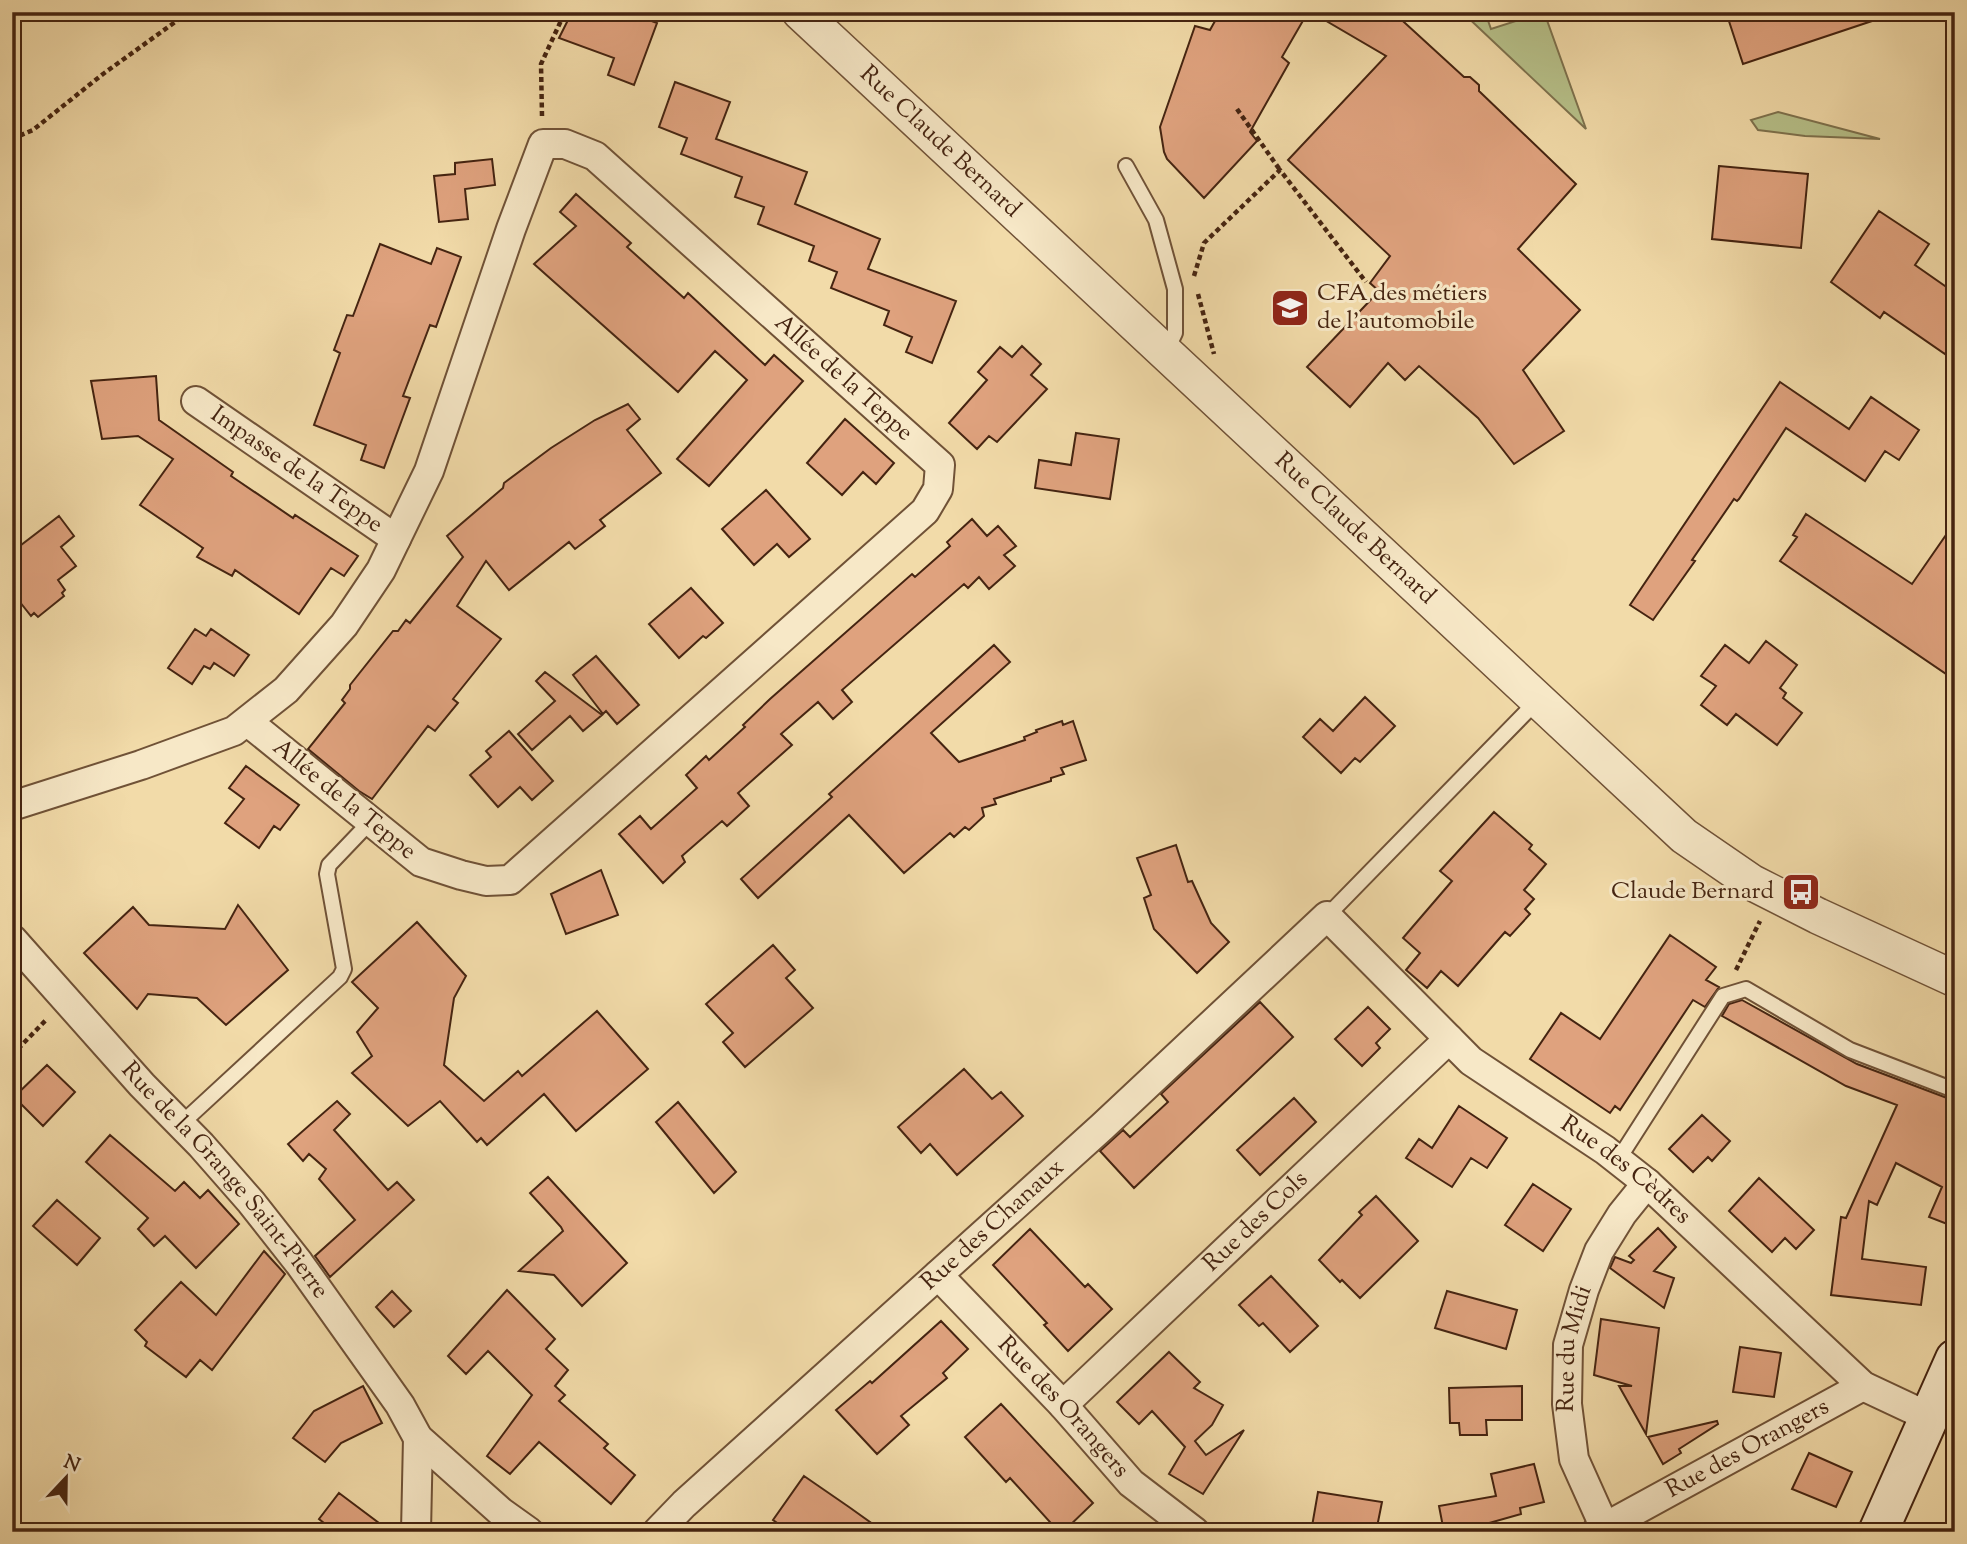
<svg xmlns="http://www.w3.org/2000/svg" width="1967" height="1544" font-family="'Sorts Mill Goudy',serif">
  <rect width="100%" height="100%" fill="#f2dba9"/>
  <filter id="stains"><feTurbulence type="fractalNoise" baseFrequency=".00286" numOctaves="4"/><feColorMatrix values="0 0 0 0 .2 0 0 0 0 .09 0 0 0 0 .02 0 0 0 .5 -.17"/></filter>
  <radialGradient id="worn" r=".72"><stop offset=".6" stop-color="#630" stop-opacity="0"/><stop offset="1" stop-color="#630" stop-opacity=".3"/></radialGradient>
  <!-- green -->
  <path fill="#b7c18a" stroke="#7e724e" stroke-width="2" d="M1462,12H1485L1491,29L1544,12L1586,129Z
    M1778,112L1880,139L1805,136L1758,130L1751,120Z"/>
  <!-- building -->
  <path fill="#dfa27e" stroke="#452411" stroke-width="2" d="M572,12H628L657,23L634,85L608,75L614,58L559,38Z
    M1220,12H1308L1282,57L1289,63L1250,132L1257,141L1204,198L1167,159L1164,152L1160,127L1195,26L1210,30Z
    M1311,12H1393L1464,77H1470L1479,85V91L1576,184L1518,249L1580,310L1523,370L1564,431L1514,464L1478,418L1419,366L1405,380L1388,363L1350,407L1307,367L1379,291L1370,283L1390,256L1288,160L1386,56Z
    M1726,12H1883L1884,17L1743,64Z
    M675,82L730,102L716,139L807,172L795,204L880,239L868,269L956,301L932,363L906,352L912,337L884,325L889,311L831,288L837,272L809,261L814,246L758,224L764,207L735,197L742,177L681,154L687,138L659,127Z
    M492,159L495,185L465,189L468,219L439,222L434,176L455,174V163Z
    M1719,166L1808,174L1801,248L1712,239Z
    M576,194L631,243L627,247L684,298L688,293L765,365L774,355L803,381L709,486L677,459L747,380L715,351L678,392L534,264L576,226L560,212Z
    M1879,211L1929,244L1915,265L1955,293V340L1945,354L1884,312L1880,318L1831,282Z
    M380,244L431,264L437,248L461,257L436,327L430,325L403,396L410,398L384,468L361,460L366,445L314,425L340,353L334,350L347,315L353,316Z
    M1022,346L1041,364L1031,375L1047,389L997,442L989,436L977,449L949,423L987,380L978,372L1000,347L1012,357Z
    M156,376L159,420L233,472L231,476L293,518L295,515L358,556L344,576L331,568L299,614L235,570L232,576L197,557L203,548L140,505L173,459L138,436L102,439L91,381Z
    M1780,382L1849,429L1871,397L1919,430L1899,460L1885,451L1865,481L1786,428L1739,499L1737,501L1734,499L1692,560L1695,561L1653,620L1630,605Z
    M628,404L640,419L627,430L661,473L600,520L605,526L575,549L569,542L509,590L486,561L457,606L501,639L453,699L458,703L435,731L428,726L372,799L359,791L308,749L345,703L342,700L350,689V685L393,631H398L406,620L410,623L463,557L447,536L503,488L504,483L551,448L595,420Z
    M845,419L894,463L876,484L863,472L842,495L807,463Z
    M1076,433L1119,439L1110,499L1035,488L1039,460L1071,465Z
    M766,490L810,539L789,557L777,544L754,565L722,529Z
    M1806,514L1912,584L1955,522V680L1780,561L1797,537L1793,535Z
    M59,516L74,536L61,547L76,566L58,580L65,590L62,593L64,596L38,617L34,613L31,616L12,592V552Z
    M972,519L987,536L998,526L1016,546L1004,555L1015,566L989,589L979,577L968,588L964,584L842,690L852,702L833,719L818,702L781,734L792,745L738,793L749,806L727,826L722,821L682,856L685,862L663,883L619,834L640,816L651,829L697,788L686,775L706,756L709,760L745,727L743,725L770,699L912,574L915,577L950,546L947,542Z
    M691,588L723,623L706,638L703,636L679,658L649,624Z
    M195,629L206,636L211,629L249,655L234,676L214,663L210,669L204,666L192,684L168,668Z
    M1766,641L1797,665L1780,688L1786,693L1783,698L1802,713L1777,745L1736,714L1727,725L1701,705L1716,686L1701,676L1725,645L1749,663Z
    M994,645L1010,662L931,733L959,762L1025,740L1024,737L1037,732L1036,730L1062,721L1063,725L1073,721L1086,760L1061,768L1064,774L1051,778V781L994,799L996,804L982,808L984,816L969,830L965,827L954,837L950,833L904,873L849,815L758,898L741,879L832,797L829,794Z
    M596,656L639,705L617,724L606,711L603,714L573,675Z
    M545,672L602,715L583,731L570,716L532,750L518,734L555,701L536,681Z
    M1365,697L1395,726L1360,762L1355,758L1341,773L1303,737L1320,719L1333,731Z
    M509,731L553,781L532,800L520,787L498,807L470,775L491,757L486,751Z
    M246,766L299,805L280,830L274,826L259,848L225,823L244,799L229,788Z
    M1494,812L1532,845L1529,849L1546,864L1524,890L1534,899L1525,909L1530,914L1510,936L1505,932L1458,986L1441,971L1427,988L1406,970L1420,953L1403,938L1452,881L1440,871Z
    M1176,845L1188,882L1192,881L1211,923L1229,942L1197,973L1154,929L1144,898L1151,895L1137,858Z
    M601,870L618,915L566,934L551,894Z
    M238,905L288,970L226,1025L197,998L148,994L137,1009L84,953L133,907L149,925L225,929Z
    M417,922L466,976L454,998L444,1065L484,1101L518,1071L522,1076L597,1011L648,1069L576,1131L544,1094L487,1145L481,1138L477,1142L440,1101L408,1126L352,1073L372,1056L357,1032L378,1008L352,982Z
    M1670,935L1716,967L1706,980L1719,987L1705,1007L1693,1000L1620,1110L1615,1106L1610,1113L1530,1059L1561,1013L1600,1039Z
    M773,945L795,970L786,978L813,1008L745,1067L723,1042L733,1033L706,1004Z
    M1742,1000L1857,1064L1955,1101V1227L1929,1217L1942,1187L1896,1163L1877,1205L1869,1201L1862,1259L1926,1267L1921,1305L1831,1295L1841,1217L1846,1218L1897,1105L1846,1086L1722,1016L1729,1004Z
    M1260,1002L1293,1037L1134,1188L1100,1151L1123,1130L1130,1137L1168,1102L1161,1094Z
    M1368,1007L1390,1029L1376,1043L1380,1048L1362,1066L1335,1039Z
    M47,1065L75,1092L43,1126L14,1097Z
    M964,1069L992,1099L1001,1092L1023,1116L957,1175L930,1144L921,1153L898,1127Z
    M1294,1098L1316,1122L1260,1175L1237,1150Z
    M337,1101L350,1114L334,1130L388,1190L397,1182L414,1200L330,1277L315,1256L355,1220L319,1179L326,1169L309,1154L303,1161L288,1144Z
    M678,1102L736,1172L714,1193L656,1122Z
    M1459,1106L1507,1138L1487,1168L1471,1158L1452,1187L1406,1158L1419,1139L1432,1148Z
    M1702,1115L1730,1141L1712,1161L1708,1157L1693,1172L1669,1149Z
    M110,1135L175,1191L184,1182L200,1198L208,1190L239,1224L196,1268L165,1236L154,1246L138,1229L148,1218L86,1162Z
    M548,1177L627,1263L582,1306L554,1275L519,1271L563,1231L561,1227L530,1193Z
    M1759,1178L1814,1230L1796,1249L1785,1238L1772,1252L1729,1211Z
    M1533,1184L1571,1209L1543,1251L1505,1225Z
    M1376,1196L1418,1241L1360,1298L1342,1280L1340,1282L1319,1260L1362,1215L1359,1212Z
    M57,1200L100,1238L77,1265L33,1226Z
    M1658,1228L1676,1247L1654,1271L1674,1278L1664,1308L1610,1268L1615,1257L1631,1263L1634,1260L1629,1256Z
    M1030,1229L1085,1287L1088,1284L1112,1309L1068,1351L1044,1325L1047,1323L993,1265Z
    M264,1251L285,1274L212,1370L200,1360L186,1377L145,1346L147,1342L135,1330L181,1282L216,1315Z
    M1271,1276L1318,1326L1290,1352L1263,1323L1259,1326L1239,1305Z
    M507,1290L555,1339L546,1349L568,1370L555,1386L565,1395L559,1401L608,1444L604,1448L635,1475L611,1504L539,1442L510,1474L487,1456L532,1395L488,1351L466,1374L448,1356Z
    M392,1291L411,1311L394,1327L376,1307Z
    M1447,1291L1517,1310L1506,1349L1435,1328Z
    M1601,1319L1659,1328L1646,1434L1619,1386H1632L1594,1375Z
    M941,1321L968,1349L943,1373L947,1378L901,1416L909,1425L877,1454L836,1410L870,1381L872,1383Z
    M1740,1347L1781,1353L1774,1397L1733,1392Z
    M1169,1352L1200,1382L1194,1388L1223,1405L1212,1425L1195,1441L1206,1455L1244,1430L1203,1494L1169,1474L1185,1447L1152,1411L1139,1424L1117,1402Z
    M363,1386L382,1423L341,1443L325,1462L293,1438L314,1411Z
    M1522,1386V1420H1486L1487,1435H1460L1459,1423H1450L1449,1388Z
    M1001,1404L1093,1503L1063,1532H1059L1010,1478L1006,1482L965,1437Z
    M1717,1421L1718,1424L1679,1449L1681,1453L1663,1464L1648,1437Z
    M1809,1453L1852,1472L1836,1507L1792,1489Z
    M1534,1464L1544,1502L1520,1508L1521,1514L1475,1527L1476,1532H1444L1439,1506L1496,1496L1491,1474Z
    M804,1476L849,1507L884,1532H790L773,1520Z
    M1318,1492L1382,1502L1376,1532H1311Z
    M339,1493L391,1532H335L319,1519Z"/>
  <g fill="none" stroke-linecap="round" stroke-linejoin="round">
    <defs>
      <path id="service" d="M1126,166L1156,220L1175,289V333L1166,352
        M1327,916L1538,700
        M181,1124L340,977L344,969L327,874L329,865L371,821
        M1618,1160L1723,996L1746,989L1850,1050L1954,1090"/>
      <g id="minor">
        <path id="s1" d="M196,401L396,539"/>
        <path id="s2" d="M12,806L141,765L234,731L286,690L344,625L381,570L429,471L511,229L543,144H565L595,156L940,465L938,489L925,511L510,880L486,881L461,875L421,862L248,722"/>
        <path id="s3" d="M12,939L142,1085L201,1145L251,1202L299,1263L400,1405L418,1438L501,1512L529,1532"/>
        <path id="s4" d="M938,1275L1063,1405L1131,1483L1195,1532"/>
        <path id="s5" d="M1063,1405L1449,1039"/>
        <path id="s6" d="M1605,1528L1574,1459L1567,1404L1568,1345L1584,1290L1599,1251L1622,1214L1647,1183"/>
        <path d="M416,1532L418,1438"/>
        <path id="s7" d="M657,1532L684,1504L1102,1127L1327,916L1471,1061L1605,1150L1647,1183L1863,1386L1929,1417"/>
        <path id="s8" d="M1596,1532L1863,1386"/>
      </g>
      <g id="tertiary">
        <path id="s9" d="M800,12L1684,836L1751,882L1818,916L1955,979"/>
      </g>
      <path id="secondary" d="M1878,1532L1955,1359"/>
    </defs>
    <!-- service casing -->
    <use href="#service" stroke="#705237" stroke-width="18"/>
    <!-- minor casing -->
    <use href="#minor" stroke="#705237" stroke-width="32"/>
    <!-- tertiary casing -->
    <use href="#tertiary" stroke="#705237" stroke-width="38"/>
    <!-- secondary casing -->
    <use href="#secondary" stroke="#452411" stroke-width="42"/>
    <!-- path -->
    <path stroke="#452411" stroke-width="4.5" stroke-dasharray="5 3.5" stroke-linecap="butt" d="M1237,109L1280,170
      M542,116L541,64L565,12
      M12,139L33,130L103,74L189,12
      M1194,276L1204,243L1280,170L1366,282
      M1198,294L1214,354
      M1736,970L1760,921
      M12,1055L46,1020"/>
    <!-- service -->
    <use href="#service" stroke="#f7e8c7" stroke-width="14"/>
    <!-- minor -->
    <use href="#minor" stroke="#f7e8c7" stroke-width="28"/>
    <!-- tertiary -->
    <use href="#tertiary" stroke="#f7e8c7" stroke-width="35"/>
    <!-- secondary -->
    <use href="#secondary" stroke="#f7e8c7" stroke-width="38"/>
  </g>
  <!-- icons -->
  <defs>
    <symbol id="university-square" viewBox="-11 -11 22 22"><rect x="-9" y="-9" width="18" height="18" rx="4" fill="#8f2418" stroke="#f7e8c7"/><path d="M0-5L7-2L0 1L-7-2ZM-4 1L0 2.5L4 1V4Q0 6-4 4Z" fill="#fff"/></symbol>
    <symbol id="bus-square" viewBox="-11 -11 22 22"><rect x="-9" y="-9" width="18" height="18" rx="4" fill="#8f2418" stroke="#f7e8c7"/><path d="M-5-6H5V4H4V6H2V4H-2V6H-4V4H-5ZM-3.5-4V0h7V-4ZM-3.5 1.2v1.5H-2V1.2ZM2 1.2v1.5H3.5V1.2Z" fill="#fff"/></symbol>
  </defs>
  <g fill-rule="evenodd">
    <use href="#university-square" x="1268" y="286" width="44" height="44"/>
    <use href="#bus-square" x="1779" y="870" width="44" height="44"/>
  </g>
  <g text-anchor="middle" dominant-baseline="central" stroke-width="6" stroke-linejoin="round" paint-order="stroke">
    <!-- street labels -->
    <g font-size="24" fill="#452411" stroke="#f7e8c7">
      <text stroke="none"><textPath href="#s9" startOffset="191">Rue Claude Bernard</textPath></text>
      <text stroke="none"><textPath href="#s2" startOffset="1298">Allée de la Teppe</textPath></text>
      <text stroke="none"><textPath href="#s1" startOffset="122">Impasse de la Teppe</textPath></text>
      <text stroke="none"><textPath href="#s9" startOffset="758">Rue Claude Bernard</textPath></text>
      <text transform="translate(344 800) rotate(39)">Allée de la Teppe</text>
      <text stroke="none"><textPath href="#s7" startOffset="1304">Rue des Cèdres</textPath></text>
      <text stroke="none"><textPath href="#s3" startOffset="322">Rue de la Grange Saint-Pierre</textPath></text>
      <text stroke="none"><textPath href="#s5" startOffset="266">Rue des Cols</textPath></text>
      <text stroke="none"><textPath href="#s7" startOffset="455">Rue des Chanaux</textPath></text>
      <text stroke="none"><textPath href="#s6" startOffset="187">Rue du Midi</textPath></text>
      <text stroke="none"><textPath href="#s4" startOffset="182">Rue des Orangers</textPath></text>
      <text stroke="none"><textPath href="#s8" startOffset="173">Rue des Orangers</textPath></text>
    </g>
    <!-- poi labels -->
    <g font-size="24" fill="#452411" stroke="#f7e8c7" text-anchor="start">
      <text x="1317" y="294">CFA des métiers<tspan x="1317" dy="28">de l'automobile</tspan></text>
      <text x="1774" y="892" text-anchor="end">Claude Bernard</text>
    </g>
  </g>
  <!-- margin -->
  <rect width="1967" height="1544" fill="none" stroke="#f2dba9" stroke-width="42"/>
  <rect x="14" y="14" width="1939" height="1516" fill="none" stroke="#452411" stroke-width="3.5"/>
  <rect x="21" y="21" width="1925" height="1502" fill="none" stroke="#452411" stroke-width="2"/>
  <!-- north arrow -->
  <g transform="translate(66 1478) rotate(22)" stroke="#f7e8c7" stroke-width="5" paint-order="stroke">
  <path d="M0-5L12 26L0 18L-12 26Z" fill="#452411"/>
  <text y="-10" font-size="19" font-weight="bold" text-anchor="middle" fill="#452411">N</text>
  </g>
  <rect width="100%" height="100%" filter="url(#stains)"/>
  <rect width="100%" height="100%" fill="url(#worn)"/>
</svg>
